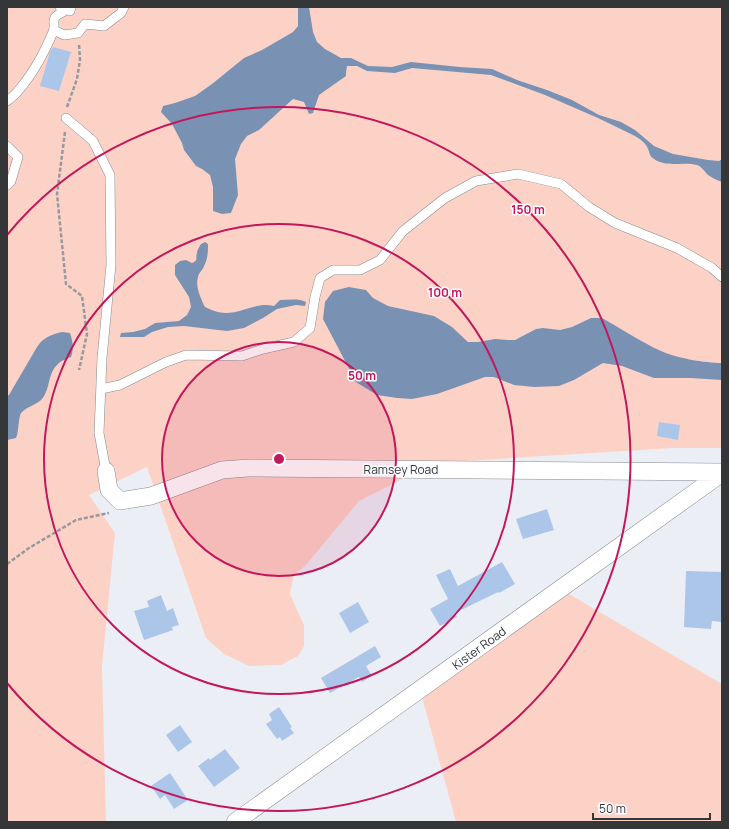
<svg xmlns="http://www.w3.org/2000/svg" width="729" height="829" font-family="Manrope,sans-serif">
  <rect width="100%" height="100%" fill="#ebeff5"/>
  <!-- green -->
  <path fill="#fcd2c7" d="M7,7H722V448H673L434,463L359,501L306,565L294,575L290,594L304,625V646L298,656L281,665L249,666L224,654L206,638L147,467L89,495L115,533L102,666L106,822H7Z
    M569,594L722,684V822H456L422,697Z"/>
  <!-- water -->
  <path fill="#7992b4" d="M298,7H309L313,32L317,42L325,49L341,58H351L368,66L392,67L411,62L460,67L492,69L517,80L547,90L572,100L599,115L621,122L635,130L654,146L673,154L708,160L719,161L722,159V182C717,180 712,178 708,175C704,171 702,167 697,165C683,161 667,168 654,159C649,156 650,153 648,149C646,143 640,139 635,136L598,118L545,95L491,75L412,68L395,73L367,71L357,66H347L346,73V76L319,95L313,113L309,114L304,102L293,99L259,130L247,136L241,144L235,159L238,195L231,213L222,214L213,211V187L210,175L202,169L196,166L184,150L182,143L172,124L161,112L163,106L175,103L195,96L212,84L244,58L262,50L293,32L298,26Z
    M205,242L208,244C208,251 208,259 204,266C203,270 199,272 198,277C195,286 201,299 205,307C211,310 219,313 226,313C243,313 256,302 274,306L280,300C289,300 298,298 306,302L305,306L296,305L277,309L263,318L244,328L227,331L184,326L168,327L152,332L144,337H120L121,333L133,332L145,329L155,323L179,321L187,315L191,307L189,297L175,275V265L180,261L186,260L192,263C199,260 195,258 197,253C197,250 200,246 201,244Z
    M349,287L366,290L373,298L388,306L434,316L452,327L468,342H478L495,339L508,340H515L536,329L543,328L560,330L572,327L591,318H602C622,329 641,342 661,351C676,358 705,363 722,363V380L691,378H654L622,366L603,363L574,380L559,386L534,387L514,385L494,377H485L437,394L412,399L397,398L377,395L356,382L323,319L325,302L333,291Z
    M62,332L70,333C73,342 74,349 71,357C67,359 62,360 59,363C47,373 51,388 42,399C38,404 26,407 21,413C18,419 19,431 16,438L7,440V396L9,395L37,347C44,337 50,335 62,332Z"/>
  <!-- building -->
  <path fill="#acc6ea" d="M53,47L71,52L59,91L40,86L50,52Z
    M659,422L680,425L678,440L657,436Z
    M547,509L554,530L523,539L516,519Z
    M502,562L515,584L499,593L498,592L455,613L457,617L440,626L430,609L448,599L436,575L450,569L458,586Z
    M686,571L722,572V622L712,621L711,629L684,627Z
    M161,595L167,611L173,608L179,625L172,627L173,630L144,640L134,611L149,607L147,601Z
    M358,602L369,622L350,633L339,613Z
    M375,646L381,657L366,666L372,676L362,682L359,677L330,693L321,678Z
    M279,707L292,727L290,728L294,733L282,741L280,737L277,739L266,724L272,720L269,714Z
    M180,725L192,742L178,752L166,735Z
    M225,749L240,768L214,787L198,766L209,758L210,760Z
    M170,773L188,800L174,809L165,795L160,799L151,786Z"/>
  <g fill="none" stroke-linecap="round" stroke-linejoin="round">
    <defs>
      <path id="lane" d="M70,11L71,7
        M54,30L64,35L78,33L85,24L104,26L121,13L124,7
        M7,101C11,98 15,95 18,91C32,75 45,51 53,32C57,22 48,19 63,12L60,7
        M66,118L93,141L110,175L111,265L102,358L99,433L106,471
        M7,146L18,157L11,181L7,185
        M101,389L120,385L166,362L186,355L242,356L263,349L294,342L310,328L315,297L320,278L333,270H360L380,260L403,231L445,198L476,181L518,174L561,184L589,207L615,223L677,248L712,268L722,277"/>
      <path id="street" d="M106,471L109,490L120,501L151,496L222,470L248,468L722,472
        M235,822L722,473"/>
    </defs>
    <!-- lane casing -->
    <use href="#lane" stroke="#878b90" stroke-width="10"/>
    <!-- street casing -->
    <use href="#street" stroke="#878b90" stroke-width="18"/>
    <!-- path -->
    <path stroke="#96999d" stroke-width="2.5" stroke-dasharray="4 2" stroke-linecap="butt" d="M67,107L77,79L80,60L79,44
      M65,132L57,194L66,284L82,296L87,334L79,370
      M7,564L29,548L76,520L109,513"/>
    <!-- lane -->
    <use href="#lane" stroke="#fff" stroke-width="9"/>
    <!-- street -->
    <use href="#street" stroke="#fff" stroke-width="17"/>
  </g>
  <!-- distance rings -->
  <circle cx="279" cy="459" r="117" fill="#c2185b" fill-opacity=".12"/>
  <g fill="none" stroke="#c2185b" stroke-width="2">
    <circle cx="279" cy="459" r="117"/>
    <circle cx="279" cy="459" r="235"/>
    <path d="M7 235A352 352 0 1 1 7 683"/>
  </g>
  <g text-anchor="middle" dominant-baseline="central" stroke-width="3" stroke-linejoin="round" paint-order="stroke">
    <!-- street labels -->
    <g font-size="12" fill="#343638" stroke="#fbfcff">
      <text x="401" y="469">Ramsey Road</text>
      <text transform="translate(479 648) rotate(-36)">Kister Road</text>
    </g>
  </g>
  <circle cx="279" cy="459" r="6" fill="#c2185b" stroke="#fbfcff" stroke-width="2"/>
  <g font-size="12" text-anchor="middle" font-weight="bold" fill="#c2185b" stroke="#fbfcff" stroke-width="3" stroke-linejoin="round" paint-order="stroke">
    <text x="528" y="214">150 m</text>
    <text x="445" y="297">100 m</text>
    <text x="362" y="380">50 m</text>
  </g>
  <!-- border -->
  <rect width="729" height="829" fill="none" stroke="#343638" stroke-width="16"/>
  <!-- scale -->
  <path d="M593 813v6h117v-6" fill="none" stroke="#343638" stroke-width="2"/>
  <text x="599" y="813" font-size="12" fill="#343638" stroke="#fbfcff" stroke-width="3" paint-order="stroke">50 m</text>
</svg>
